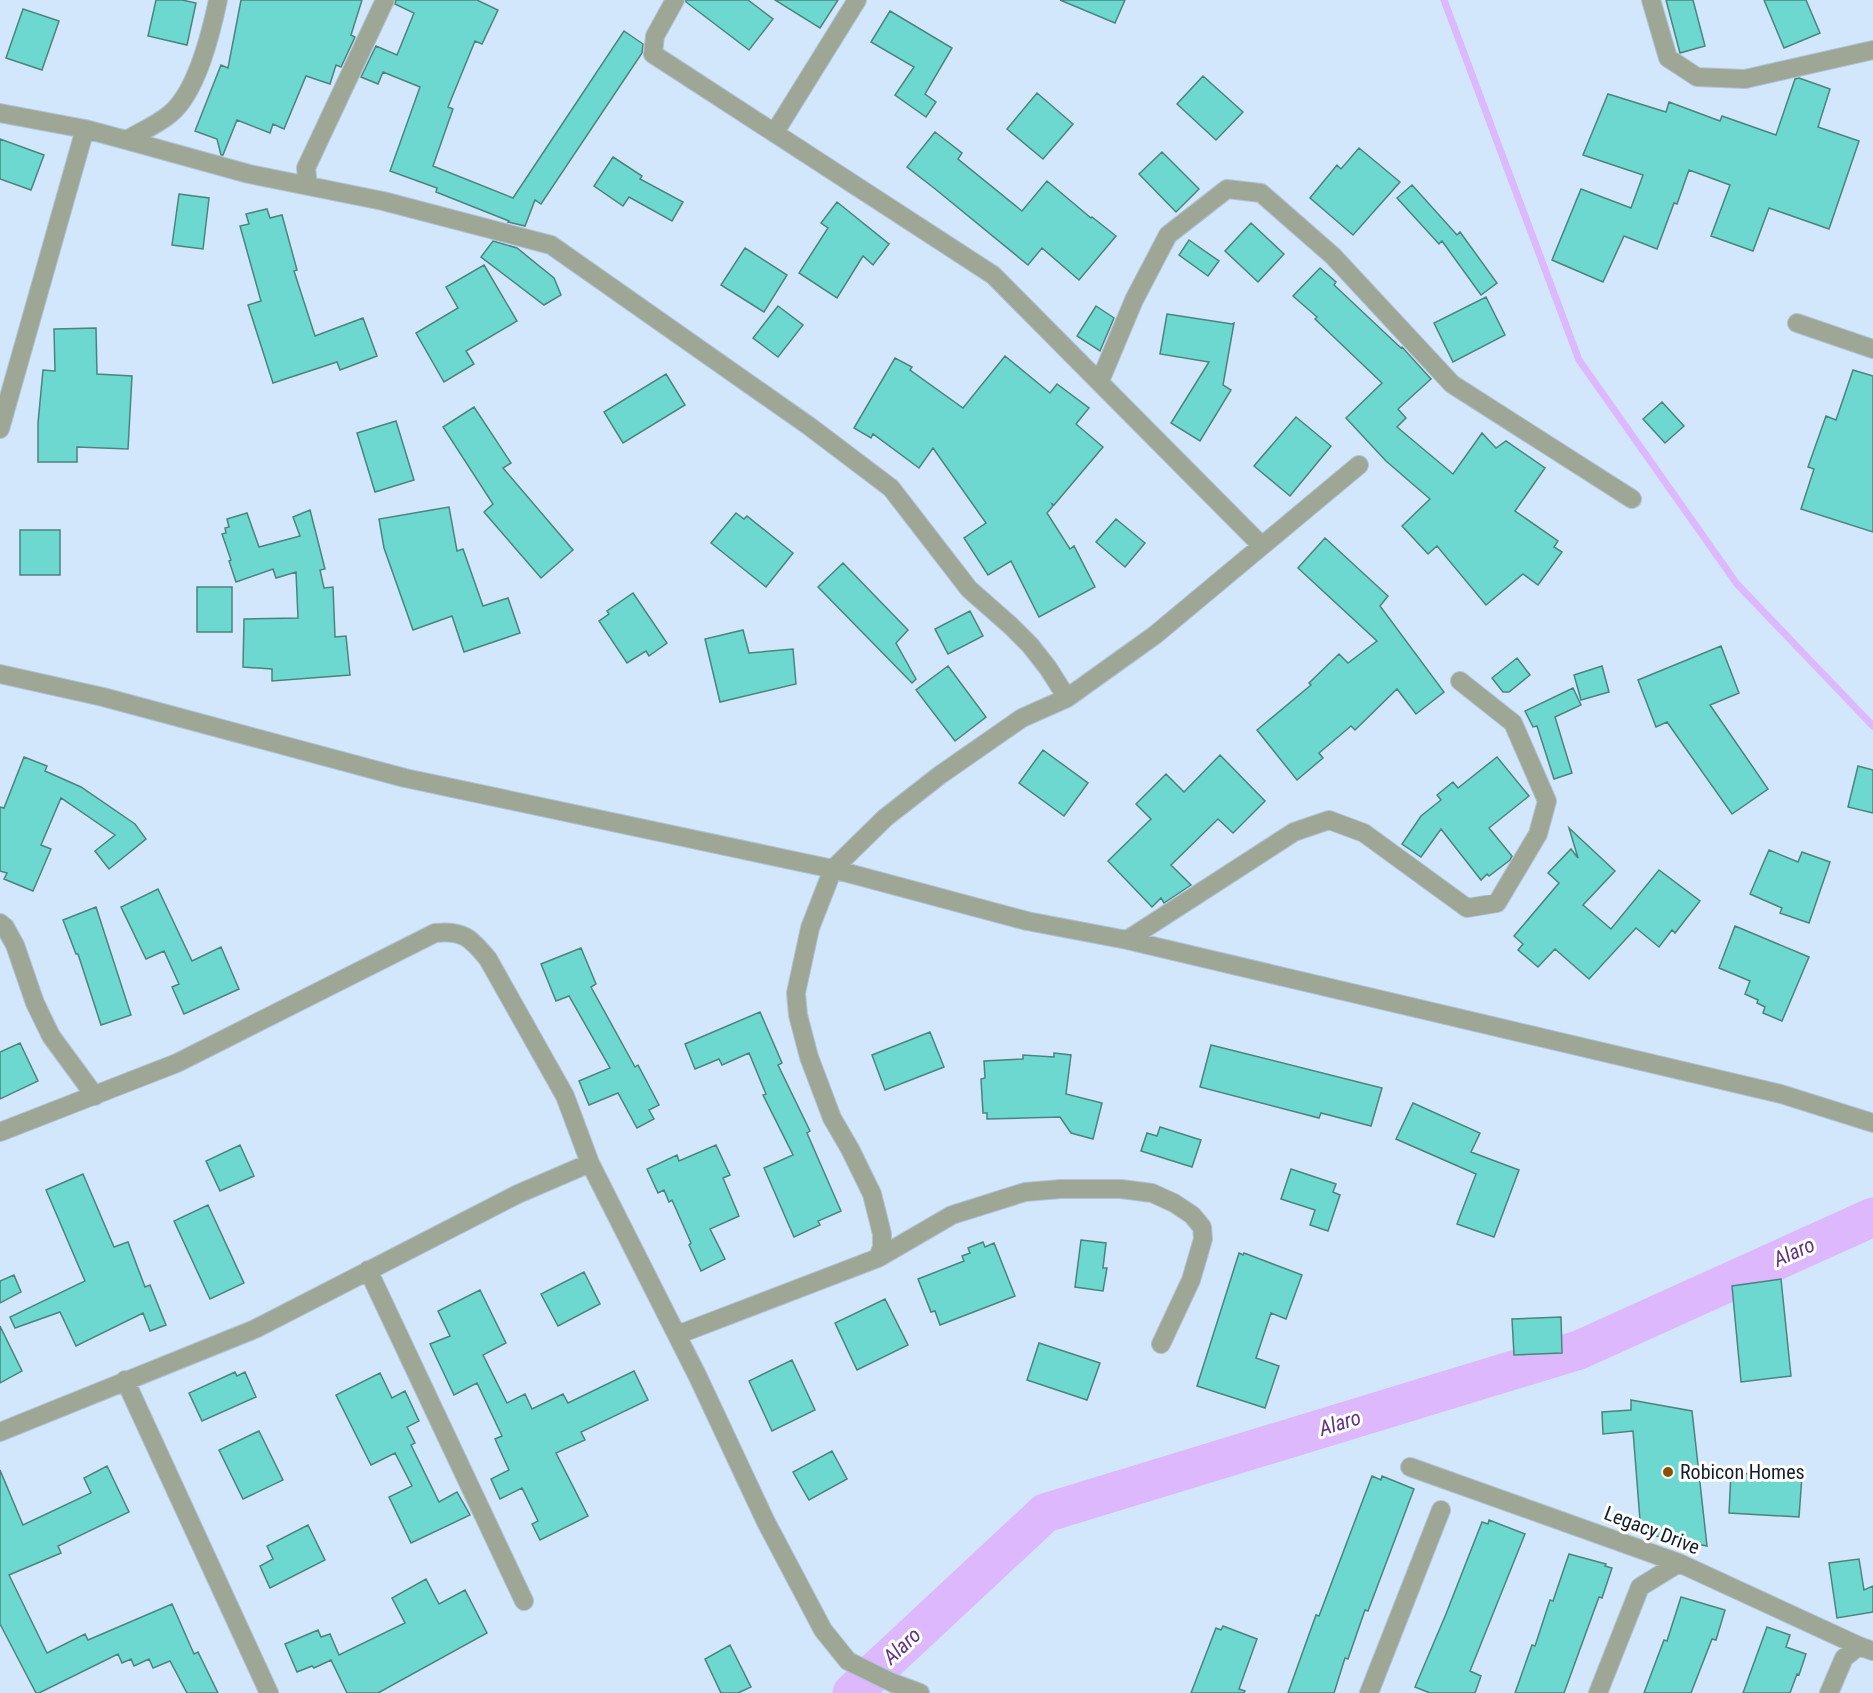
<svg xmlns="http://www.w3.org/2000/svg" width="1873" height="1693" font-family="'Roboto Condensed',sans-serif">
  <rect width="100%" height="100%" fill="#d2e7fc"/>
  <g fill="none" stroke-linecap="round" stroke-linejoin="round">
    <!-- stream -->
    <path stroke="#ddb8fd" stroke-width="7" d="M1444,0L1579,360L1737,584L1873,726"/>
    <!-- river -->
    <path stroke="#ddb8fd" stroke-width="39" d="M852,1693L1045,1513L1579,1350L1873,1217"/>
  </g>
  <!-- building -->
  <path fill="#6cd8d0" stroke="#4b847f" stroke-width="1.5" d="M156,0H182L196,3L187,45L148,36Z
    M241,0H362L351,35L355,37L341,67L336,65L330,84L306,76L284,129L273,124L270,133L237,120L223,155H221L217,139L195,131L221,65L228,68Z
    M396,0H477L498,10L482,44L475,41L448,107L453,109L433,166L513,198L624,31L643,44L642,53L541,204L535,200L525,226L508,222L509,221L436,192L437,188L390,171L420,87L383,72L378,84L361,77L376,46L397,55L414,13L395,4Z
    M686,0H748L773,19L749,50L686,2Z
    M775,0H838L820,28Z
    M1060,0H1125L1115,23Z
    M1666,0H1693L1705,46L1680,53Z
    M1764,0H1806L1820,33L1784,48Z
    M23,9L59,21L42,70L6,58Z
    M890,11L952,48L925,94L936,102L926,117L895,95L914,67L871,42Z
    M1203,76L1243,112L1216,140L1177,104Z
    M1799,78L1830,89L1818,127L1859,141L1829,229L1769,208L1753,251L1711,236L1730,185L1689,170L1677,204L1674,203L1657,249L1624,236L1603,282L1552,260L1581,189L1631,208L1643,175L1583,155L1608,94L1666,112L1669,102L1720,121L1722,116L1776,135L1795,79Z
    M1037,93L1073,124L1043,159L1007,129Z
    M935,132L962,153L958,159L1022,211L1047,181L1091,218L1092,217L1116,236L1079,280L1042,248L1028,265L934,188L907,167Z
    M0,139L44,155L31,190L0,179Z
    M1359,148L1400,182L1353,235L1310,198L1337,165L1341,169Z
    M1162,152L1199,189L1176,212L1139,174Z
    M613,157L642,176L640,179L683,202L672,221L629,197L623,206L594,186Z
    M1412,185L1457,235L1460,232L1497,283L1481,295L1442,241L1439,244L1397,198Z
    M179,194L209,198L203,249L172,245Z
    M837,202L889,244L873,265L863,256L837,298L799,273L828,228L821,223Z
    M267,209L270,218L282,215L297,270L294,271L315,336L363,318L377,356L340,370L337,362L273,383L248,305L261,301L240,226L249,224L246,214Z
    M1251,223L1284,254L1258,282L1225,251Z
    M1189,240L1219,261L1208,276L1179,255Z
    M493,241L517,248L554,278L561,295L544,305L481,257Z
    M745,248L787,275L764,312L721,285Z
    M484,265L517,321L466,351L474,364L444,382L416,333L458,308L446,287Z
    M1320,268L1336,282L1334,285L1401,348L1402,347L1431,379L1398,409L1406,418L1397,427L1453,474L1482,433L1496,448L1506,441L1545,468L1515,511L1558,541L1554,547L1562,552L1538,585L1523,574L1486,605L1437,546L1428,554L1402,526L1430,499L1386,461L1346,418L1382,383L1315,319L1317,317L1293,296Z
    M1486,297L1505,335L1453,362L1434,323Z
    M778,306L803,325L778,357L753,338Z
    M1096,306L1114,318L1100,351L1077,336Z
    M1167,314L1232,324L1234,323L1223,385L1231,390L1200,441L1171,423L1209,362L1160,354Z
    M96,328L97,374L132,376L128,449L77,447V462H38V423L43,370L55,371L54,329Z
    M1005,356L1050,393L1057,384L1089,408L1076,424L1103,447L1054,505L1052,504L1053,506L1047,513L1070,549L1074,546L1095,587L1039,617L1011,561L988,575L964,538L986,523L933,448L919,468L873,434L871,438L854,428L895,358L912,367L910,370L963,408Z
    M1853,370L1873,376V532L1801,509L1814,469L1808,467L1826,416L1836,420Z
    M666,374L685,405L623,443L604,412Z
    M1662,402L1684,426L1665,443L1643,419Z
    M474,407L511,463L503,468L573,550L541,578L484,512L493,504L443,427Z
    M1296,417L1331,446L1290,496L1254,466Z
    M396,421L414,480L375,492L357,433Z
    M449,507L457,551L463,549L483,606L508,598L520,633L464,652L452,616L413,630L384,548L379,519Z
    M310,510L325,569L320,570L324,588L333,587L335,637L346,636L350,675L272,681V669L243,667L244,619L298,618L296,572L276,578L273,569L236,582L229,561L231,560L222,534L226,533L225,528L229,527L227,519L247,513L259,547L300,536L293,517Z
    M736,513L744,519L747,516L793,553L766,587L711,543Z
    M1116,519L1145,543L1125,567L1096,542Z
    M20,530H60V575H20Z
    M1325,538L1388,596L1380,606L1444,692L1416,714L1397,689L1355,730L1351,726L1319,753L1323,758L1297,780L1257,730L1311,685L1309,683L1339,654L1348,663L1377,641L1298,568Z
    M843,563L908,630L896,643L916,679L912,683L818,587Z
    M197,587H232V632H197Z
    M633,593L667,643L649,656L646,651L627,663L599,621L609,614L607,611Z
    M970,611L983,636L948,654L935,629Z
    M743,630L749,653L793,649L796,684L720,702L705,639Z
    M1721,646L1739,693L1710,705L1768,789L1732,814L1667,722L1656,727L1638,680Z
    M1517,658L1530,675L1509,692H1503L1492,678Z
    M948,666L986,717L955,741L916,690Z
    M1602,666L1609,692L1581,700L1574,675Z
    M1573,688L1581,705L1555,717L1572,773L1554,779L1537,726L1533,727L1525,711Z
    M1043,750L1088,783L1064,816L1019,783Z
    M1220,755L1265,801L1233,833L1218,819L1171,865L1191,885L1164,903L1161,898L1152,907L1108,861L1151,819L1136,804L1166,774L1184,792Z
    M24,757L47,766L45,771L81,787L135,824L146,839L109,869L95,851L115,835L61,798L41,845L51,849L33,891L4,879L7,873L0,871V807L4,808Z
    M1497,757L1529,796L1489,828L1512,856L1510,860L1489,876L1487,874L1481,880L1441,829L1421,857L1402,844L1421,816L1441,800L1437,795L1453,782L1458,788Z
    M1858,766L1873,770V813L1848,807Z
    M1569,828L1615,871L1583,905L1611,929L1659,870L1700,901L1675,933L1672,930L1659,947L1636,928L1589,979L1555,949L1538,967L1518,950L1523,944L1514,936L1559,883L1548,873L1571,849L1578,858Z
    M1769,850L1798,862L1802,852L1830,862L1809,923L1780,913L1782,908L1750,894Z
    M158,889L192,961L221,947L239,989L184,1014L172,987L179,984L164,951L146,959L121,907Z
    M96,907L131,1015L101,1025L78,954H76L63,920Z
    M1735,926L1809,957L1782,1021L1763,1013L1765,1007L1757,1003L1758,1000L1745,994L1750,981L1719,968Z
    M581,948L596,984L591,987L635,1067L638,1065L659,1105L649,1110L654,1119L637,1128L618,1093L589,1105L579,1081L610,1068L569,996L556,1001L541,964Z
    M760,1012L782,1063L778,1065L810,1131L807,1133L841,1211L818,1221L820,1225L794,1237L764,1168L793,1155L763,1095L766,1094L749,1053L722,1065L719,1059L695,1069L685,1044Z
    M930,1032L944,1067L885,1090L872,1055Z
    M20,1043L38,1081L0,1099V1052Z
    M1211,1045L1382,1088L1371,1126L1321,1113L1319,1118L1200,1087Z
    M1054,1053L1071,1055L1066,1094L1102,1103L1093,1139L1071,1133L1060,1117L987,1119V1113H983L981,1079L985,1078L984,1061L1023,1059V1055L1054,1057Z
    M1413,1103L1480,1133L1471,1152L1519,1170L1494,1237L1457,1224L1476,1174L1396,1139Z
    M1160,1127L1201,1140L1192,1167L1141,1151L1147,1133L1157,1136Z
    M240,1145L254,1176L220,1191L206,1161Z
    M716,1145L730,1175L723,1178L739,1216L710,1229L725,1259L701,1271L689,1245L691,1243L672,1200L669,1202L664,1190L658,1193L647,1169L677,1155L679,1161Z
    M1291,1169L1336,1184L1333,1192L1340,1195L1328,1231L1310,1225L1315,1210L1281,1199Z
    M83,1174L114,1247L128,1242L145,1287L150,1285L166,1325L150,1331L143,1313L76,1346L60,1312L15,1328L10,1317L85,1281L46,1190Z
    M208,1205L244,1283L210,1299L174,1221Z
    M1081,1240L1106,1243L1103,1268H1107L1103,1291L1075,1287Z
    M983,1242L985,1247L994,1243L1015,1296L940,1325L935,1311L931,1312L918,1279L964,1261L962,1256L970,1253L968,1248Z
    M1239,1253L1243,1255L1244,1253L1302,1275L1286,1319L1271,1313L1256,1358L1279,1366L1265,1408L1197,1386Z
    M584,1272L600,1304L558,1326L541,1294Z
    M14,1275L21,1292L0,1303V1281Z
    M1781,1279L1791,1376L1741,1382L1732,1286Z
    M480,1290L506,1343L483,1355L507,1403L525,1394L532,1409L563,1394L568,1403L634,1371L648,1400L581,1432L585,1440L556,1453L588,1516L540,1540L532,1524L538,1521L522,1488L500,1499L491,1479L509,1470L495,1439L502,1436L477,1383L454,1395L430,1344L450,1336L438,1311Z
    M885,1299L908,1345L857,1370L835,1323Z
    M1561,1317L1562,1353L1514,1355L1512,1319Z
    M0,1326L22,1371L0,1383Z
    M1039,1343L1100,1363L1087,1400L1027,1380Z
    M792,1360L815,1410L772,1431L749,1381Z
    M235,1372L237,1376L245,1372L256,1397L202,1421L189,1393Z
    M380,1373L392,1398L405,1391L419,1421L407,1427L415,1443L411,1445L439,1502L457,1492L470,1515L411,1543L389,1497L412,1486L395,1453L371,1465L336,1395Z
    M1631,1400L1692,1411L1707,1546L1641,1533L1633,1431L1603,1434L1602,1412L1631,1410Z
    M259,1431L283,1480L243,1499L219,1450Z
    M832,1451L847,1479L809,1500L793,1472Z
    M107,1466L129,1512L58,1546L61,1553L9,1575L47,1653L85,1634L88,1640L172,1604L194,1654L198,1652L218,1693H187L170,1661L153,1668L149,1659L134,1666L131,1659L122,1663L118,1654L39,1693H36L0,1624V1470L23,1525L91,1493L84,1478Z
    M1731,1473L1802,1476L1799,1517L1729,1513Z
    M1372,1476L1381,1480L1382,1476L1414,1489L1368,1611L1365,1610L1348,1659L1345,1658L1334,1693H1288L1316,1615L1319,1616Z
    M1489,1520L1525,1534L1470,1671L1481,1676L1475,1693H1430L1415,1687L1446,1614L1482,1522L1488,1524Z
    M308,1525L325,1560L270,1588L260,1566L273,1559L267,1546Z
    M1569,1554L1606,1564L1605,1566L1612,1568L1602,1598L1599,1597L1564,1693H1515L1532,1645L1535,1646L1550,1600L1553,1601Z
    M1859,1559L1864,1590L1873,1586V1612L1837,1618L1829,1563Z
    M426,1579L439,1604L465,1590L487,1633L378,1693H347L331,1660L314,1668L312,1666L297,1672L285,1644L318,1630L321,1637L330,1634L339,1655L405,1623L392,1598Z
    M1681,1597L1725,1610L1716,1640L1712,1639L1691,1693H1644L1664,1640L1667,1641Z
    M1223,1626L1257,1639L1239,1689L1245,1691L1244,1693H1191L1216,1628L1221,1630Z
    M1767,1627L1790,1635L1786,1647L1806,1654L1799,1675L1797,1674L1790,1693H1743Z
    M730,1645L751,1687L738,1693H721L705,1659Z"/>
  <g fill="none" stroke-linecap="round" stroke-linejoin="round">
    <defs>
      <path id="street" d="M675,0L655,36L653,54L993,275L1262,546
        M1651,0L1668,58L1697,77L1745,79L1873,50
        M0,113L85,129L126,140C140,132 157,125 170,114C197,92 211,33 218,0
        M775,132L857,0
        M126,140L249,174L383,201L551,245L809,426L891,488L969,589L1011,626L1030,645L1048,668L1067,698
        M308,185L306,168L385,0
        M1797,323L1873,349
        M1100,381L1134,300L1168,235L1227,189L1261,193L1333,256L1452,384L1632,499
        M0,429L85,129
        M0,674L103,697L405,778L833,869L1027,921L1127,940L1781,1094L1873,1123
        M0,923L5,927L15,945L35,1003L51,1036L95,1096
        M1127,940L1294,832L1329,820L1364,833L1467,908L1497,903L1538,834L1547,801L1513,723L1460,681
        M0,1132L177,1063L435,933C463,930 471,938 488,959L565,1096L590,1163L698,1377L766,1522L823,1630L848,1661L893,1683L920,1693
        M878,1258L882,1247V1234L872,1194L850,1149L832,1118L809,1057L798,1015L796,993L810,928L833,869L885,818L940,775L1022,718L1067,698L1155,635L1359,465
        M368,1270L524,1601
        M677,1335L878,1258L952,1215L1025,1192L1061,1189H1121L1152,1193L1174,1203L1192,1215L1202,1227L1203,1239L1191,1280L1161,1344
        M125,1380L269,1693
        M0,1432L255,1329L518,1194L590,1163
        M1410,1467L1679,1563L1859,1646L1873,1651
        M1369,1693L1441,1510
        M1598,1693L1640,1587L1679,1563
        M1829,1693L1844,1658L1859,1646"/>
    </defs>
    <!-- street casing -->
    <use href="#street" stroke="#afc3d6" stroke-width="20"/>
    <!-- street -->
    <use href="#street" stroke="#9ea795" stroke-width="18"/>
  </g>
  <!-- markers -->
  <circle fill="#875300" stroke="#fff" stroke-width="2" cx="1668" cy="1472" r="6"/>
  <g text-anchor="middle" dominant-baseline="central" stroke-width="6" stroke-linejoin="round" paint-order="stroke">
    <!-- poi labels -->
    <g font-size="20" fill="#111d2a" stroke="#fff" text-anchor="start">
      <text x="1680" y="1472">Robicon Homes</text>
    </g>
    <!-- street labels -->
    <g font-size="20" fill="#111d2a" stroke="#fff">
      <text transform="translate(1652 1530) rotate(21)">Legacy Drive</text>
    </g>
    <!-- water labels -->
    <g font-size="21" font-style="italic" fill="#603381" stroke="#fff">
      <text transform="translate(1794 1252) rotate(-24)">Alaro</text>
      <text transform="translate(1340 1423) rotate(-17)">Alaro</text>
      <text transform="translate(902 1646) rotate(-43)">Alaro</text>
    </g>
  </g>
</svg>
